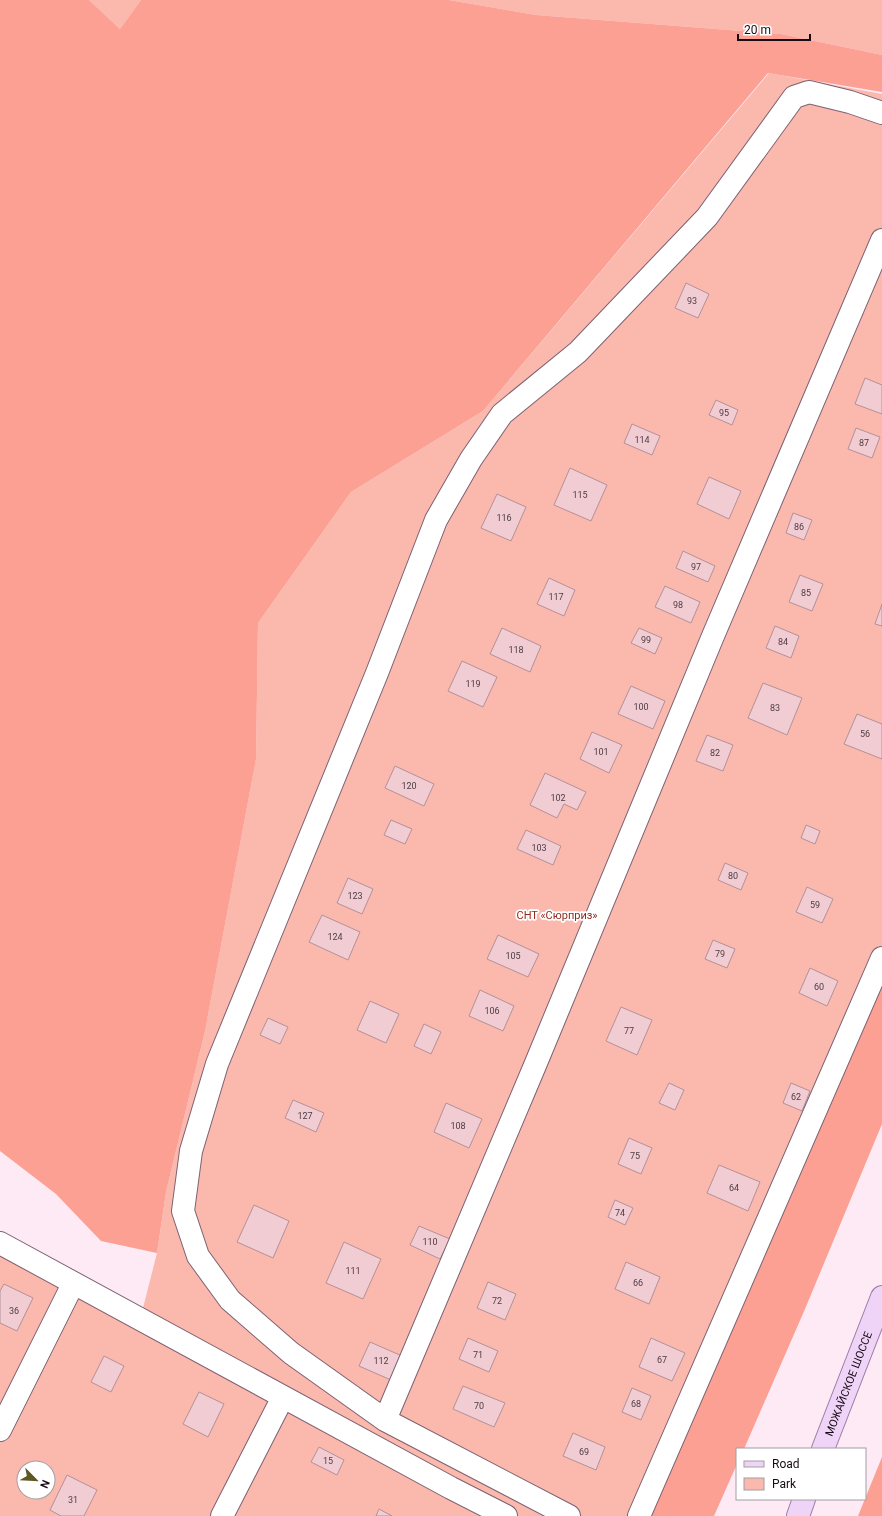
<svg xmlns="http://www.w3.org/2000/svg" width="882" height="1516" font-family="Roboto,sans-serif">
  <rect width="100%" height="100%" fill="#fdeaf5"/>
  <!-- green -->
  <path fill="#fbb8ad" fill-rule="evenodd" d="M89,0H141L120,29Z
    M449,0H882V55L781,34L536,15Z
    M769,73L882,94V985L644,1516H0V1235L142,1312L157,1253L166,1192L205,1031L256,759L258,623L351,492L483,411ZM24,1468H48V1492H24Z"/>
  <!-- forest -->
  <path fill="#fba092" d="M0,0H89L120,29L141,0H449L536,15L781,34L882,55V92L768,73L483,411L351,492L258,623L256,759L205,1031L166,1192L157,1253L101,1241L56,1194L0,1151Z
    M882,985V1124L805,1309L744,1449H737V1464L714,1516H644Z
    M882,1457V1516H858Z"/>
  <!-- building -->
  <path fill="#f1ccd3" stroke="#b49097" d="M686,283L709,294L698,318L675,308Z
    M865,378L882,385V414L855,404Z
    M716,400L738,410L732,425L709,415Z
    M632,424L660,436L652,455L624,443Z
    M856,428L880,437L872,458L848,449Z
    M570,468L607,485L591,521L554,505Z
    M709,477L741,491L729,519L697,504Z
    M497,494L526,507L511,541L481,528Z
    M793,513L812,520L804,540L786,533Z
    M683,551L715,566L708,582L676,568Z
    M800,575L823,584L812,611L789,602Z
    M549,578L575,590L564,616L537,604Z
    M665,586L700,602L691,623L655,607Z
    M882,604V626L875,624Z
    M775,626L799,636L791,658L766,648Z
    M502,628L541,646L530,672L490,654Z
    M639,628L662,638L655,654L631,643Z
    M462,661L497,677L483,707L448,691Z
    M763,683L802,698L787,735L748,718Z
    M631,686L665,701L653,729L618,714Z
    M857,714L882,724V759L844,744Z
    M592,732L622,745L609,773L580,759Z
    M707,735L733,745L723,771L696,761Z
    M395,766L434,784L424,806L385,788Z
    M545,773L586,792L577,810L564,804L557,818L530,805Z
    M391,820L412,829L405,844L384,835Z
    M806,825L820,831L815,844L801,838Z
    M526,830L561,846L553,865L517,849Z
    M725,863L748,873L741,890L718,880Z
    M348,878L373,889L362,914L337,903Z
    M807,887L833,899L822,923L796,912Z
    M322,915L360,932L348,960L309,942Z
    M498,935L539,954L528,977L487,959Z
    M713,940L735,949L727,968L705,959Z
    M810,968L838,981L827,1006L799,993Z
    M480,990L514,1006L503,1031L469,1016Z
    M370,1001L399,1014L386,1043L357,1030Z
    M621,1007L652,1020L637,1055L606,1041Z
    M268,1018L288,1027L280,1044L260,1035Z
    M424,1024L441,1032L431,1054L414,1046Z
    M669,1083L684,1090L675,1110L659,1103Z
    M791,1083L810,1091L802,1111L783,1103Z
    M293,1100L324,1113L316,1132L285,1118Z
    M446,1103L482,1119L469,1148L434,1132Z
    M629,1138L652,1148L641,1174L618,1164Z
    M719,1165L760,1182L748,1211L707,1193Z
    M615,1200L633,1208L625,1225L608,1217Z
    M254,1205L289,1221L273,1258L237,1242Z
    M419,1226L450,1239L440,1259L410,1245Z
    M344,1242L381,1259L363,1299L326,1283Z
    M626,1262L660,1277L649,1304L615,1289Z
    M488,1282L516,1294L505,1320L477,1308Z
    M4,1284L33,1298L17,1331L0,1323V1291Z
    M468,1338L498,1351L489,1372L459,1359Z
    M651,1338L685,1353L672,1381L639,1367Z
    M370,1342L402,1356L391,1380L359,1366Z
    M104,1356L124,1366L111,1392L91,1382Z
    M463,1386L505,1403L494,1427L453,1409Z
    M632,1388L651,1396L641,1420L622,1412Z
    M199,1392L224,1404L208,1437L183,1424Z
    M573,1433L605,1447L596,1470L563,1456Z
    M319,1447L344,1460L337,1475L311,1462Z
    M67,1475L97,1490L84,1516H61L50,1510Z
    M379,1509L392,1516H376Z"/>
  <g fill="none" stroke-linecap="round" stroke-linejoin="round">
    <defs>
      <path id="minor" d="M0,1243L451,1488L506,1516
        M385,1420L536,1063L713,636L882,240
        M0,1430L73,1284
        M222,1516L283,1397
        M569,1516L385,1420L291,1353L230,1300L198,1256L183,1211L191,1151L217,1064L377,673L436,520L471,459L502,414L578,352L707,217L794,97L809,92L850,102L882,113
        M639,1516L882,958"/>
      <g id="major">
        <path id="s1" d="M823,1449L882,1297"/>
        <path d="M798,1516L804,1499"/>
      </g>
    </defs>
    <!-- minor casing -->
    <use href="#minor" stroke="#7d6172" stroke-width="24"/>
    <!-- major casing -->
    <use href="#major" stroke="#9c7ca5" stroke-width="24"/>
    <!-- minor -->
    <use href="#minor" stroke="#fff" stroke-width="22"/>
    <!-- major -->
    <use href="#major" stroke="#efd4f8" stroke-width="22"/>
  </g>
  <g text-anchor="middle" dominant-baseline="central" stroke-width="3.5" stroke-linejoin="round" paint-order="stroke">
    <!-- number labels -->
    <g font-size="9" fill="#4e3c43">
      <text x="692" y="301">93</text>
      <text x="724" y="413">95</text>
      <text x="642" y="440">114</text>
      <text x="864" y="443">87</text>
      <text x="580" y="495">115</text>
      <text x="504" y="518">116</text>
      <text x="799" y="527">86</text>
      <text x="696" y="567">97</text>
      <text x="806" y="593">85</text>
      <text x="556" y="597">117</text>
      <text x="678" y="605">98</text>
      <text x="646" y="640">99</text>
      <text x="783" y="642">84</text>
      <text x="516" y="650">118</text>
      <text x="473" y="684">119</text>
      <text x="641" y="707">100</text>
      <text x="775" y="708">83</text>
      <text x="865" y="734">56</text>
      <text x="601" y="752">101</text>
      <text x="715" y="753">82</text>
      <text x="409" y="786">120</text>
      <text x="558" y="798">102</text>
      <text x="539" y="848">103</text>
      <text x="733" y="876">80</text>
      <text x="355" y="896">123</text>
      <text x="815" y="905">59</text>
      <text x="335" y="937">124</text>
      <text x="720" y="954">79</text>
      <text x="513" y="956">105</text>
      <text x="819" y="987">60</text>
      <text x="492" y="1011">106</text>
      <text x="629" y="1031">77</text>
      <text x="796" y="1097">62</text>
      <text x="305" y="1116">127</text>
      <text x="458" y="1126">108</text>
      <text x="635" y="1156">75</text>
      <text x="734" y="1188">64</text>
      <text x="620" y="1213">74</text>
      <text x="430" y="1242">110</text>
      <text x="353" y="1271">111</text>
      <text x="638" y="1283">66</text>
      <text x="497" y="1301">72</text>
      <text x="14" y="1311">36</text>
      <text x="478" y="1355">71</text>
      <text x="662" y="1360">67</text>
      <text x="381" y="1361">112</text>
      <text x="636" y="1404">68</text>
      <text x="479" y="1406">70</text>
      <text x="584" y="1452">69</text>
      <text x="328" y="1461">15</text>
      <text x="73" y="1500">31</text>
    </g>
    <!-- park labels -->
    <g font-size="11" fill="#90291e" stroke="#fff">
      <text x="557" y="915">СНТ «Сюрприз»</text>
    </g>
    <!-- street labels -->
    <g font-size="11" fill="#170c13" stroke="#fff">
      <text stroke="none"><textPath href="#s1" startOffset="70">МОЖАЙСКОЕ ШОССЕ</textPath></text>
    </g>
  </g>
  <!-- legend -->
  <rect x="736" y="1448" width="130" height="52" fill="#ffffff" stroke="#a29ea1"/>
  <rect x="744" y="1461" width="20" height="6" fill="#efd4f8" stroke="#a29ea1"/>
  <text x="772" y="1468" font-size="12" fill="#170c13">Road</text>
  <rect x="744" y="1478" width="20" height="12" fill="#fbb8ad" stroke="#a29ea1"/>
  <text x="772" y="1488" font-size="12" fill="#170c13">Park</text>
  <!-- north arrow -->
  <g transform="translate(36 1480) rotate(114)"><circle r="19" fill="#ffffff" stroke="#a29ea1"/>
  <path d="M0-3L7 15L0 10L-7 15Z" fill="#5e5824"/>
  <text y="-6" font-size="11" font-weight="bold" text-anchor="middle" fill="#170c13">N</text>
  </g>
  <!-- scale -->
  <path d="M738 34v6h72v-6" fill="none" stroke="#170c13" stroke-width="2"/>
  <text x="744" y="34" font-size="12" fill="#170c13" stroke="#ffffff" stroke-width="3" paint-order="stroke">20 m</text>
</svg>
